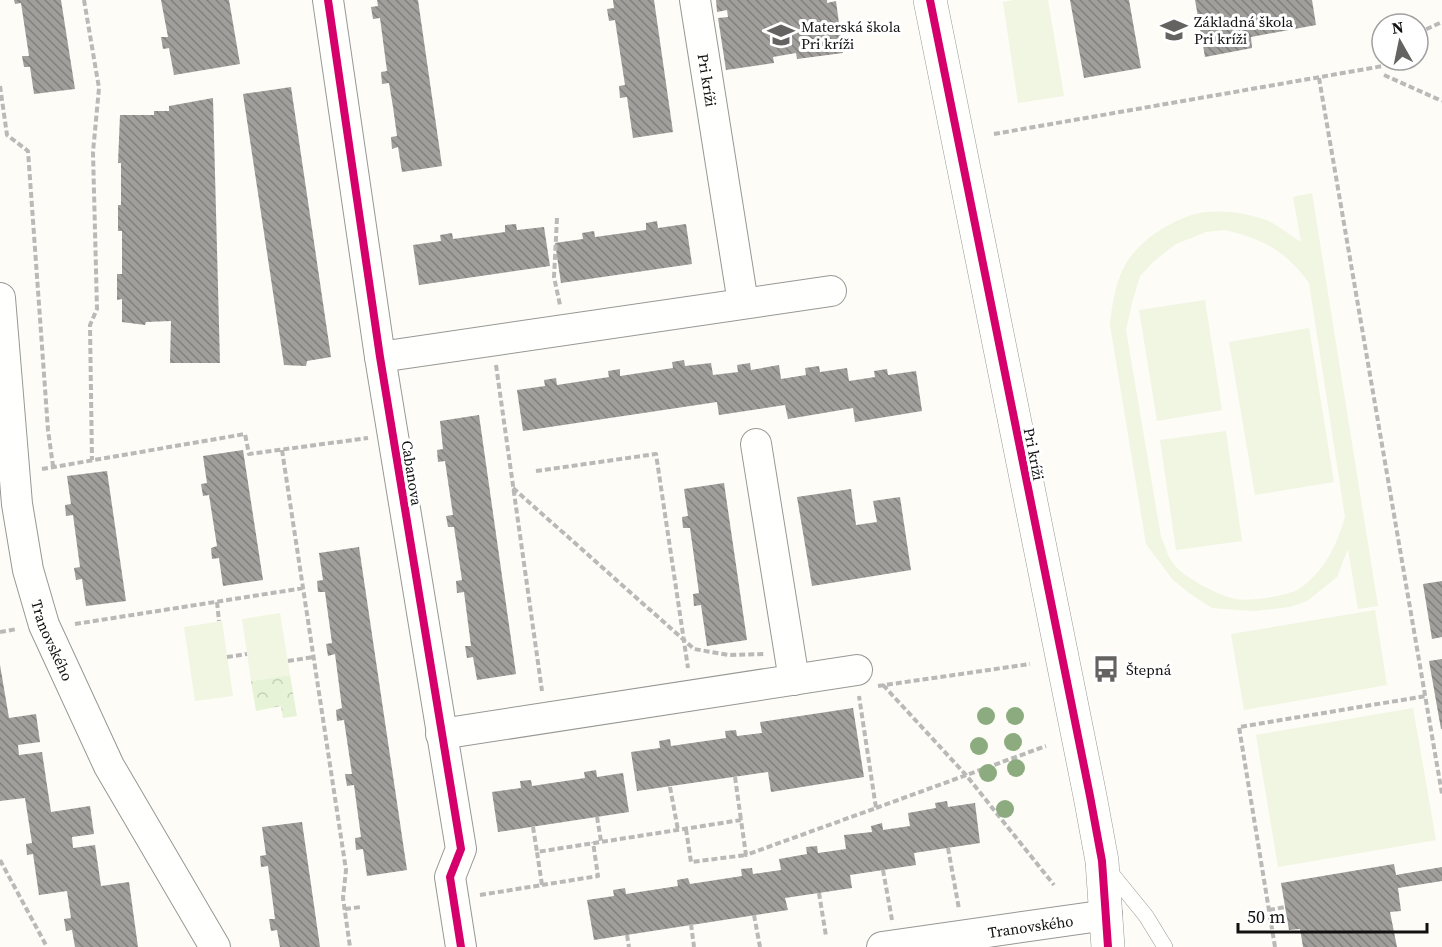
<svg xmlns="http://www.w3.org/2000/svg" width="1442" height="947" font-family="'Source Serif 4',serif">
  <defs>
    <pattern id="park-crowns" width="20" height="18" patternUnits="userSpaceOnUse" patternTransform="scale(1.5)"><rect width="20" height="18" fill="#e7f3d7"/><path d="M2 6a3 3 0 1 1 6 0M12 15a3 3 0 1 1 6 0" fill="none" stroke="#c5cfb8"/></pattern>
    <pattern id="building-back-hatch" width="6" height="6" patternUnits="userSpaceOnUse" patternTransform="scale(1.5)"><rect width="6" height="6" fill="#a19f9c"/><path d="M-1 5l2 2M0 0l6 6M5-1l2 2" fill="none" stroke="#82807e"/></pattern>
  </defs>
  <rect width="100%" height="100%" fill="#fdfcf7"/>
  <!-- park -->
  <path fill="url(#park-crowns)" d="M290,675L297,716L283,718L281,706L256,711L251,681Z"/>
  <!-- pitch -->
  <path fill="#f0f6e1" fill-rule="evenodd" d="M1014,0H1048L1064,96L1018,103L1003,2Z
    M1312,193L1378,606L1358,609L1348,549L1337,577L1307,601L1290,607L1253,611L1212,608L1189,593L1173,580L1146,544L1110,325C1112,305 1115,285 1124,267C1137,241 1177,215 1206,212C1224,210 1248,213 1266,220C1278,225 1289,235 1301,242L1293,197ZM1225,230C1263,239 1286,251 1309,283L1345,517C1337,545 1324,572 1299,589C1287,596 1248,602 1235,599C1218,595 1182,577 1172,562C1167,555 1165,545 1161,537L1126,330L1132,303L1140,276L1153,262L1176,244L1206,232Z
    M1205,300L1222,410L1157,421L1139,310Z
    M1309,328L1334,482L1255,495L1229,342Z
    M1226,431L1242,541L1176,550L1160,440Z
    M1375,610L1387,685L1244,710L1231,634Z
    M280,613L290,675L251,681L242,619Z
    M222,621L233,696L195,701L184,627Z
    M1413,708L1436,840L1278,867L1256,735Z"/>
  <!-- building -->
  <path fill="url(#building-back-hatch)" d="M14,0H61L75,89L34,94L30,67H24L22,56H29L21,3L15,4Z
    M161,0H229L240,64L174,75L169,48L163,49L161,37H168Z
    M377,0H418L442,166L402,172L398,147L392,149L391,137L397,136L393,107L389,83L382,84L381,72L387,71L380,18L373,19L371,7L378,6Z
    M613,0H654L673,132L633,138L627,97L620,98L619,86L625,85L615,20L609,21L607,9L614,8Z
    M716,0H827V3L836,1L843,53L797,59L796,53L773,57L774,63L726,70L718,18L728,17L727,10L717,12Z
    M1070,0H1129L1141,68L1084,78Z
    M1195,0H1312L1316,25L1251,37L1252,48L1205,57Z
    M291,87L331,357L307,361L306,366L284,365L243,94Z
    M213,98L220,363H170L171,321L146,322L145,325L122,322V299L117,300V274H122V231H118V205H121V163H118L120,115H154V111H169V106Z
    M657,221L658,228L686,224L692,264L561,283L555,243L583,239L582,233L594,231L595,237L646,230V223Z
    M516,224L517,230L544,227L550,266L419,285L413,245L441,241L440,235L452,233L453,239L505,232V225Z
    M684,360L685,366L711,363L713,375L738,372L737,365L750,363L751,370L779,365L781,379L806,375L805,368L819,366L820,372L847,368L849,381L875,377L874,371L887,369L888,375L916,371L922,411L855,422L853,408L788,419L785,405L719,415L717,402L523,431L517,390L545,386L544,380L556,378L557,385L609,377L608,371L620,369V376L673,368L672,362Z
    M479,415L516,674L477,680L473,657L467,658L465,646H471L464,592L457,593L456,581L462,580L454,527H448L446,516L453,515L445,461L438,462L437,450L443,449L440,421Z
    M243,450L263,580L223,586L219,558L212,559L211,548L217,546L209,495L203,496L201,484L207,483L203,456Z
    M107,471L126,601L86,606L82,579L76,580L74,568L80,567L73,515L66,516L65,505L71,504L67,476Z
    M724,483L747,640L707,646L701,605L694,606L693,594L699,593L690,528H683L682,517L688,516L684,489Z
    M851,489L856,525L877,522L873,501L900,497L911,570L812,586L797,497Z
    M359,547L407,870L367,876L363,849L356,850L355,838L361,837L354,785L347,786L345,774H352L344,720L337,721L336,710L342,708L335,654L328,656L326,644L332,643L325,592H318L317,581L323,580L319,553Z
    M1442,581V637L1432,639L1423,584Z
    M1442,659V729H1441L1429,661Z
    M0,665L9,718L36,714L40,742L18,745L19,755L42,752L51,812L90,806L94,834L72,837L73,848L95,845L101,886L129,882L138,947H75L72,930L66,931L64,919L71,918L67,891L39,895L33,854L27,855L26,844L32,843L25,798L0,801Z
    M853,708L864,777L771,792L768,772L637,791L631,752L660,748L659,741L670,739L671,746L726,738L725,731L736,730L737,736L762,733L760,722Z
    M596,770L597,777L623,773L629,812L498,832L492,792L521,788L520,781L531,780L532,786L585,778L584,772Z
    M947,801L948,807L975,803L980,843L914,853L916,865L850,875L852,888L785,898L788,910L594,940L587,900L614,896L613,890L625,888L626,894L678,886L677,880L688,878L690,884L742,876L741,869L752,868L753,874L781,870L779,859L807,854L806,847L817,846L818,853L846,849L844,835L872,832L871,826L882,823L883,830L910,826L908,813L936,808L935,803Z
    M302,822L320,947H280L277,930L271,931L269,919H275L268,866L261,867L260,856L266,855L262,827Z
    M1394,864L1396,875L1442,867V881L1398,888L1401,911L1390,912L1397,947H1303L1300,929L1289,930L1281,883Z"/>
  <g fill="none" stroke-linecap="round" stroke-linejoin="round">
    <defs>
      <path id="service" d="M1107,868L1146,916L1165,947"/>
      <g id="minor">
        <path d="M328,0L380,357L461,849L450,877L461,947"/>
        <path id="s1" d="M695,0L743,303"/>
        <path id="s2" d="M0,298L17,504L28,570L44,625L109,766L215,947"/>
        <path d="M380,357L831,291"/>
        <path d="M756,444L794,680"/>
        <path d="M441,734L857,670"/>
        <path id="s3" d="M882,947L1107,915"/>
      </g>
      <path id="tertiary" d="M930,0L1090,796L1102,861L1108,947"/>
    </defs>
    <!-- service casing -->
    <use href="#service" stroke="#979795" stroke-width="16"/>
    <!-- minor casing -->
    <use href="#minor" stroke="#979795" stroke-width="32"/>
    <!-- tertiary casing -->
    <use href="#tertiary" stroke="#979795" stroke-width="34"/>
    <!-- path -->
    <path stroke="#b9b9b8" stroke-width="4" stroke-dasharray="6 3" stroke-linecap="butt" d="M84,0L99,88L93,152L97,309L90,325L92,460
      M1418,33L1442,22
      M1380,51H1382
      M1384,75L1442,101
      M1319,78L1442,794
      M0,86L7,135L28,151L48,430L53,466
      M994,134L1383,66
      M557,218L554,277L560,305
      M496,365L542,691
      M282,450L346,870L343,898L350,947
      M42,469L245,434L249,454L368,438
      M536,471L656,454L688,668
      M513,488L694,649L729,655L765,654
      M217,602L219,621
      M75,624L304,588
      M0,632L17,629
      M227,657L247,654
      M288,661L314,657
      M883,685L966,775L1054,885
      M878,686L1030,664
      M735,777L741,820
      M670,787L678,830
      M876,808L1046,746
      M597,817L601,841
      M533,827L537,852
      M686,829L691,862L746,855
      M948,848L959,909
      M0,860L47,947
      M883,870L892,920
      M542,885L598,876L593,842
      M819,893L826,936
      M480,895L542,885L537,852L741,820L746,855L876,808L859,696
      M345,909L361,907
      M1269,910L1285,907
      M754,915L760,947
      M691,924L694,947
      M627,935L629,947
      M1275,947L1239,727L1426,696"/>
    <!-- service -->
    <use href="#service" stroke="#fffffe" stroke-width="15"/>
    <!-- minor -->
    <use href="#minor" stroke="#fffffe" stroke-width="30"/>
    <!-- tertiary -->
    <use href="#tertiary" stroke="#fffffe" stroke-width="33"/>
    <defs>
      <path id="cycleway" d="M328,0L380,357L461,849L450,877L461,947
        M930,0L1090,796L1102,861L1108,947"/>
    </defs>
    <!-- cycleway casing -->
    <use href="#cycleway" stroke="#fff" stroke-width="11"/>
    <!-- cycleway -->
    <use href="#cycleway" stroke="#d6006c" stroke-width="8"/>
  </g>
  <!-- trees -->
  <g fill="#8cac80">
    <circle cx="986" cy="716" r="9"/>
    <circle cx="1015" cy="716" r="9"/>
    <circle cx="1013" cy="742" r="9"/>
    <circle cx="979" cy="746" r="9"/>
    <circle cx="1016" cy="768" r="9"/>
    <circle cx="988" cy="773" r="9"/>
    <circle cx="1005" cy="809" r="9"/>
  </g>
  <!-- icons -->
  <defs>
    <symbol id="school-bare" viewBox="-9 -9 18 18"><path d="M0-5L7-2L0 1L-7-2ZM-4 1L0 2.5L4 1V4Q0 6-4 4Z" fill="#646362" stroke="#fff" stroke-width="2.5" paint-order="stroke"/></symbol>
    <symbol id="bus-bare" viewBox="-9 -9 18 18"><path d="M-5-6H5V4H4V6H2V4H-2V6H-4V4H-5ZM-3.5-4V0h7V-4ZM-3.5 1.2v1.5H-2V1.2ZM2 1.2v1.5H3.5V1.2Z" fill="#646362" stroke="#fff" stroke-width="2.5" paint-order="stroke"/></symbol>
  </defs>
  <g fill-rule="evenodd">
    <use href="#school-bare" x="1155" y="11" width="38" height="38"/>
    <use href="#school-bare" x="762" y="16" width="38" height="38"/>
    <use href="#bus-bare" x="1087" y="650" width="38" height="38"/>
  </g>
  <g text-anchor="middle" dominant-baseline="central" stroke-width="6" stroke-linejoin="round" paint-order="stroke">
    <!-- poi labels -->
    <g font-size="15" fill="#111" stroke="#fff" text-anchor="start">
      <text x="1194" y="21">Základná škola<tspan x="1194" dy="17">Pri kríži</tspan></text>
      <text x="801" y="26">Materská škola<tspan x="801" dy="17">Pri kríži</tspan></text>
      <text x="1126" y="669">Štepná</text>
    </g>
    <!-- street labels -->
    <g font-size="15" fill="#111" stroke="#fff">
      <text stroke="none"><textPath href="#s1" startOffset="81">Pri kríži</textPath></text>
      <text transform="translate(1034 454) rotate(79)">Pri kríži</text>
      <text transform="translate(412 473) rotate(81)">Cabanova</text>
      <text stroke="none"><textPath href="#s2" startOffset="348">Tranovského</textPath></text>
      <text stroke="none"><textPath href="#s3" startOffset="150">Tranovského</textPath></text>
    </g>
  </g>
  <!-- north arrow -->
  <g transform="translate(1400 42) rotate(351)"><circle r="28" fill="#ffffff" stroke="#a0a0a0" stroke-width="1.5"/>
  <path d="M0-4.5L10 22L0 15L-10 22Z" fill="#646362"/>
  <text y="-9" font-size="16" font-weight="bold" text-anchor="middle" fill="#111111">N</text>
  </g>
  <!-- scale -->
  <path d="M1238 923v9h189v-9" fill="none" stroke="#111111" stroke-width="3"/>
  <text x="1247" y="923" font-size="18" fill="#111111" stroke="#ffffff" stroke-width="4.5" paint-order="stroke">50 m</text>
</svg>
